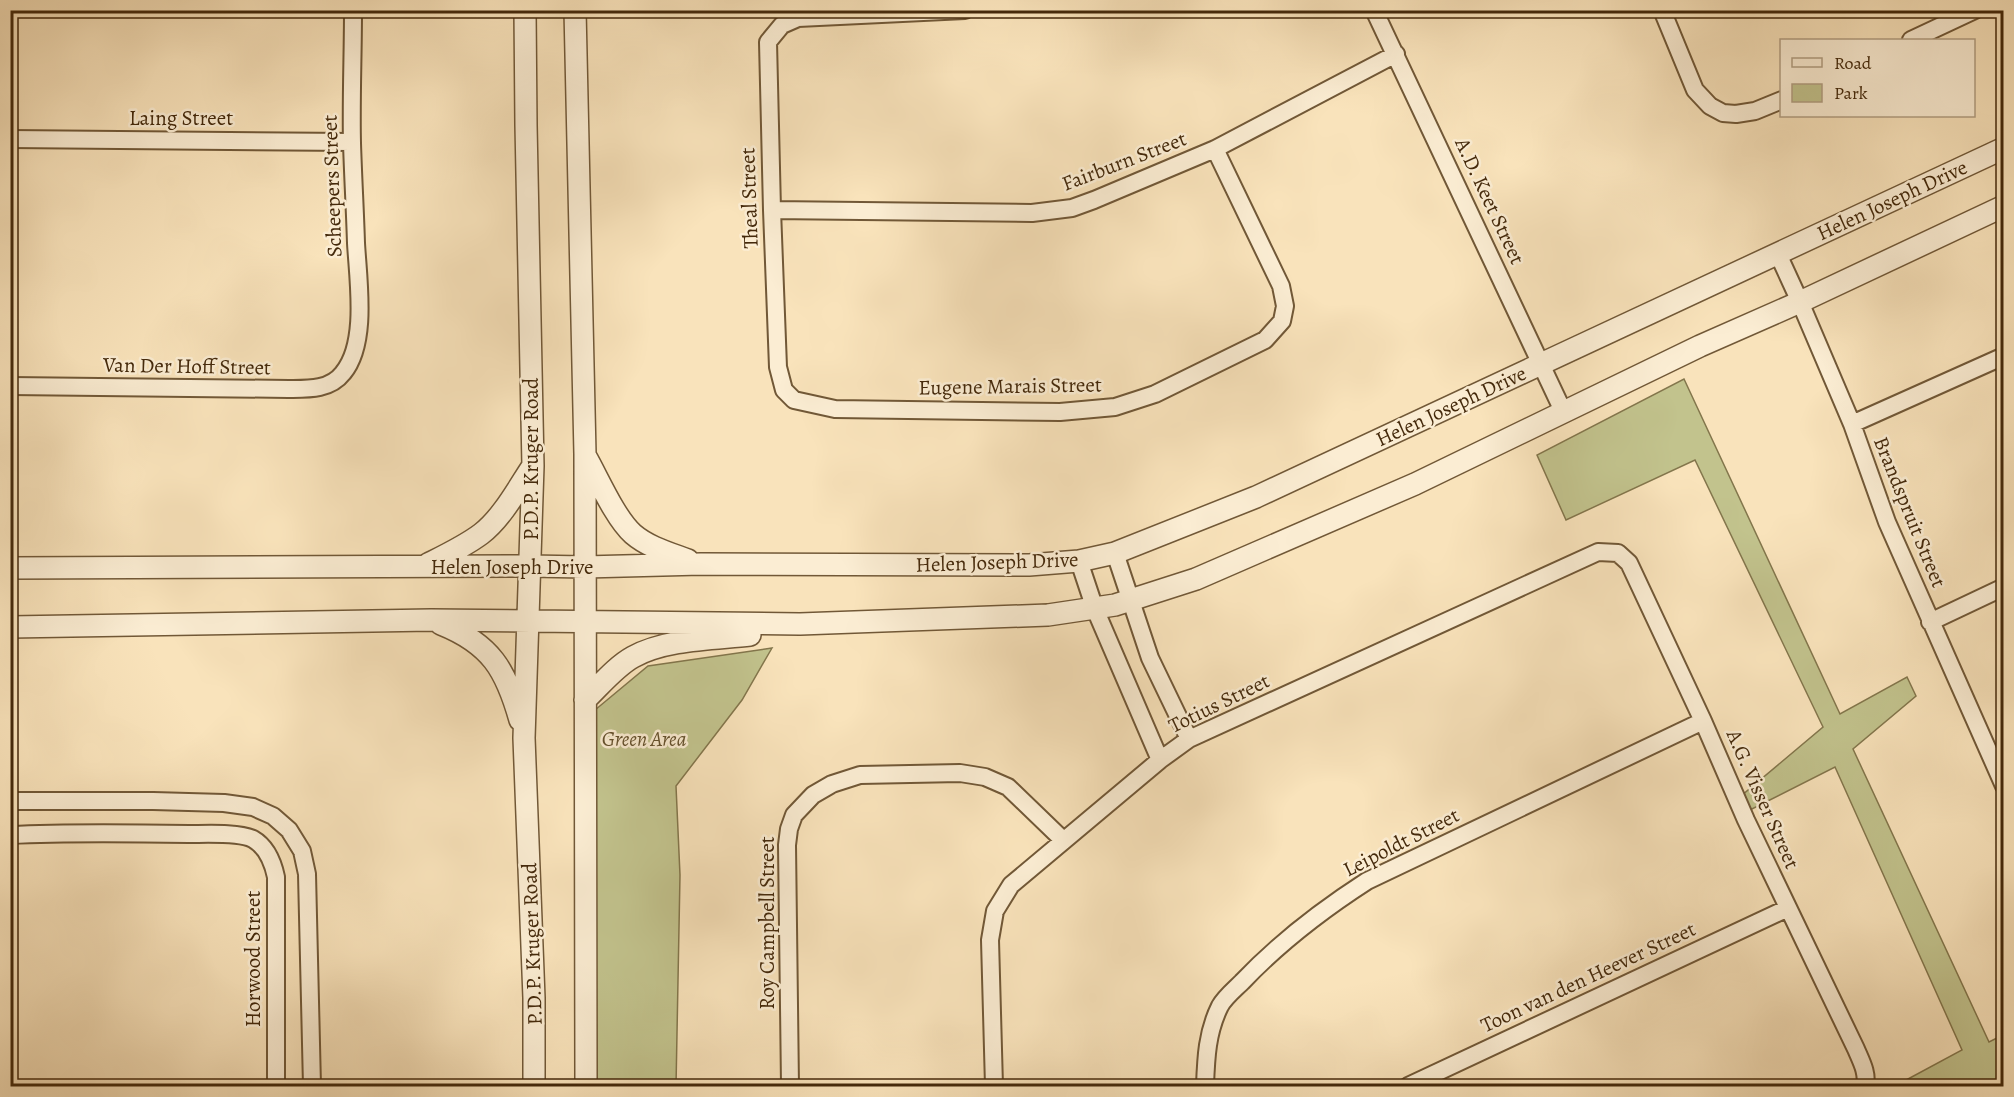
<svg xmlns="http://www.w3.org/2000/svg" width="2014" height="1097" font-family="Alegreya,serif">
  <rect width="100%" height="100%" fill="#f9e3bb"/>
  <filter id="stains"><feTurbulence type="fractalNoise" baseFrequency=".00333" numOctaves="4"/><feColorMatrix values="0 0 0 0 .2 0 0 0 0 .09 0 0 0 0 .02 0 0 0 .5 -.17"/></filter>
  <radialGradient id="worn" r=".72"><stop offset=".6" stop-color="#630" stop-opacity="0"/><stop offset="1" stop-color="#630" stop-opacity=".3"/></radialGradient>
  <!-- green -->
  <path fill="#c2c38d" stroke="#83764c" stroke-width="1.5" d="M1684,379L1840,714L1907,677L1916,696L1853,749L1989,1042L2003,1035V1086H1895L1962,1050L1835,767L1748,811L1741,796L1823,727L1695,460L1566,520L1537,455Z
    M772,648L742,700L676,786L680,875L676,1086H597L589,715L648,666Z"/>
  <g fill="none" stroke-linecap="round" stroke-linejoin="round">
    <defs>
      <path id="minor" d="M965,10L798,18L782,25L768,42L772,210L778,367L784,390L794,400L835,409L1060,412L1115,407L1155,394L1265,340L1282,321L1285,306L1281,286L1215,149
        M1374,10L1563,411
        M1662,10L1695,90L1710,106L1723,113L1736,114L1755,111L1782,100
        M1911,40L1975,10
        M10,139L352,142
        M772,210L1032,213L1072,208L1094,200L1215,149L1396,54
        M1778,254L1800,302L1852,424L1887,522L2004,786
        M10,386L289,389C308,389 330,390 343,373C368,343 358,280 356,243C355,210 353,176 352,143C351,99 353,55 353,10
        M1852,424L2004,356
        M1115,553L1150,658L1189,739
        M1079,561L1095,609L1160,760
        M1930,622L2004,587
        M10,801H153L224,803L253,807L273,816L289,830L302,851L307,874L312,1086
        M10,835C70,832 130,833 189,834C205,834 239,832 253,839C267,847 273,863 276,877V1086
        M790,1086L787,845L789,829L794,815L813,795L832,784L860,775L960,773L985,777L1008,787L1063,840
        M994,1086L990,940L995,911L1011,885L1160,760L1189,739L1598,552L1618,553L1629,563L1703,721L1746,820L1856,1049C1861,1061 1868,1073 1865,1086
        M1205,1086C1206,1058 1207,1032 1220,1006C1225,997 1235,989 1242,982C1279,943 1322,910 1367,881L1703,721
        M1408,1086L1788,908"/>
      <path id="tertiary" d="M525,10L526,125L533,466L524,738L534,998V1086
        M575,10L585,454L586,1086
        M586,457C598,478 615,518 633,534C648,547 669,553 688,560
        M428,564C446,555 465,546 481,534C502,518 518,488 532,467
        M10,568L530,566L585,567L701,564L1029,565L1079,561L1115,553L1256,497L2004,148
        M441,624C491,644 506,670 520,720
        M10,627L431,620L800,624L1048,615L1115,605L1196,579L1415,484L1700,346L1800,302L2004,206
        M585,700C600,686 615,667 633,657C665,639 714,639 750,635"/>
    </defs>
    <!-- minor casing -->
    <use href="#minor" stroke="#715837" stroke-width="20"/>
    <!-- tertiary casing -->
    <use href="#tertiary" stroke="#715837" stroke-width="24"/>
    <!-- minor -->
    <use href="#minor" stroke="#fbedd3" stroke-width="16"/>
    <!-- tertiary -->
    <use href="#tertiary" stroke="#fbedd3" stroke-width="21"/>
  </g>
  <g text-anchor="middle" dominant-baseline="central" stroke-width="5" stroke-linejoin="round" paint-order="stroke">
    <!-- street labels -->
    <g font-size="21" fill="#44290b" stroke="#fbedd3">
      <text x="181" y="118">Laing Street</text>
      <text transform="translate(1124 161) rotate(-21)">Fairburn Street</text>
      <text transform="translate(332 186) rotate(-92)">Scheepers Street</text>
      <text transform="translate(749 198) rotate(-92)">Theal Street</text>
      <text transform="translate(1892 200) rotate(-25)">Helen Joseph Drive</text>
      <text transform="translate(1490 201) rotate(65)">A.D. Keet Street</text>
      <text transform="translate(187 366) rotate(1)">Van Der Hoff Street</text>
      <text transform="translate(1010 386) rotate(-1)">Eugene Marais Street</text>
      <text transform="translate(1451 406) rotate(-25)">Helen Joseph Drive</text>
      <text transform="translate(531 459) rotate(-90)">P.D.P. Kruger Road</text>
      <text transform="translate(1910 512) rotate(68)">Brandspruit Street</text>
      <text transform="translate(997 562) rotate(-2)">Helen Joseph Drive</text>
      <text x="512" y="567">Helen Joseph Drive</text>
      <text transform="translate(1219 703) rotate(-26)">Totius Street</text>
      <text transform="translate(1763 799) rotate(66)">A.G. Visser Street</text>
      <text transform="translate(1401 842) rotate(-27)">Leipoldt Street</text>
      <text transform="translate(767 923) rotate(-90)">Roy Campbell Street</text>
      <text transform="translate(532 944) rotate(-92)">P.D.P. Kruger Road</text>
      <text transform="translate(253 959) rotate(-90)">Horwood Street</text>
      <text transform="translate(1588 977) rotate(-25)">Toon van den Heever Street</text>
    </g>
    <!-- park labels -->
    <g font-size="21" font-style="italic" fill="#64502c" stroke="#fbedd3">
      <text x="644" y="739">Green Area</text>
    </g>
  </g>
  <!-- margin -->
  <rect width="2014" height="1097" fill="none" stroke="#f9e3bb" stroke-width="36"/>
  <rect x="12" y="12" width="1990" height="1073" fill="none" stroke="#44290b" stroke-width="3"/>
  <rect x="18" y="18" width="1978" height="1061" fill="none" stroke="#44290b" stroke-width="1.5"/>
  <!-- legend -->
  <rect x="1780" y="39" width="195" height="78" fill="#fbedd3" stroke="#b29f83" stroke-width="1.5"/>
  <rect x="1792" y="58" width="30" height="9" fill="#fbedd3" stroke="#b29f83" stroke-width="1.5"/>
  <text x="1834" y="69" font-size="18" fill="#44290b">Road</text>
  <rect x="1792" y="84" width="30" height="18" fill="#c2c38d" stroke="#b29f83" stroke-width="1.5"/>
  <text x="1834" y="99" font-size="18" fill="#44290b">Park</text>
  <rect width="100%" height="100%" filter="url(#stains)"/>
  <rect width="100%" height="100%" fill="url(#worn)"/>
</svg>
